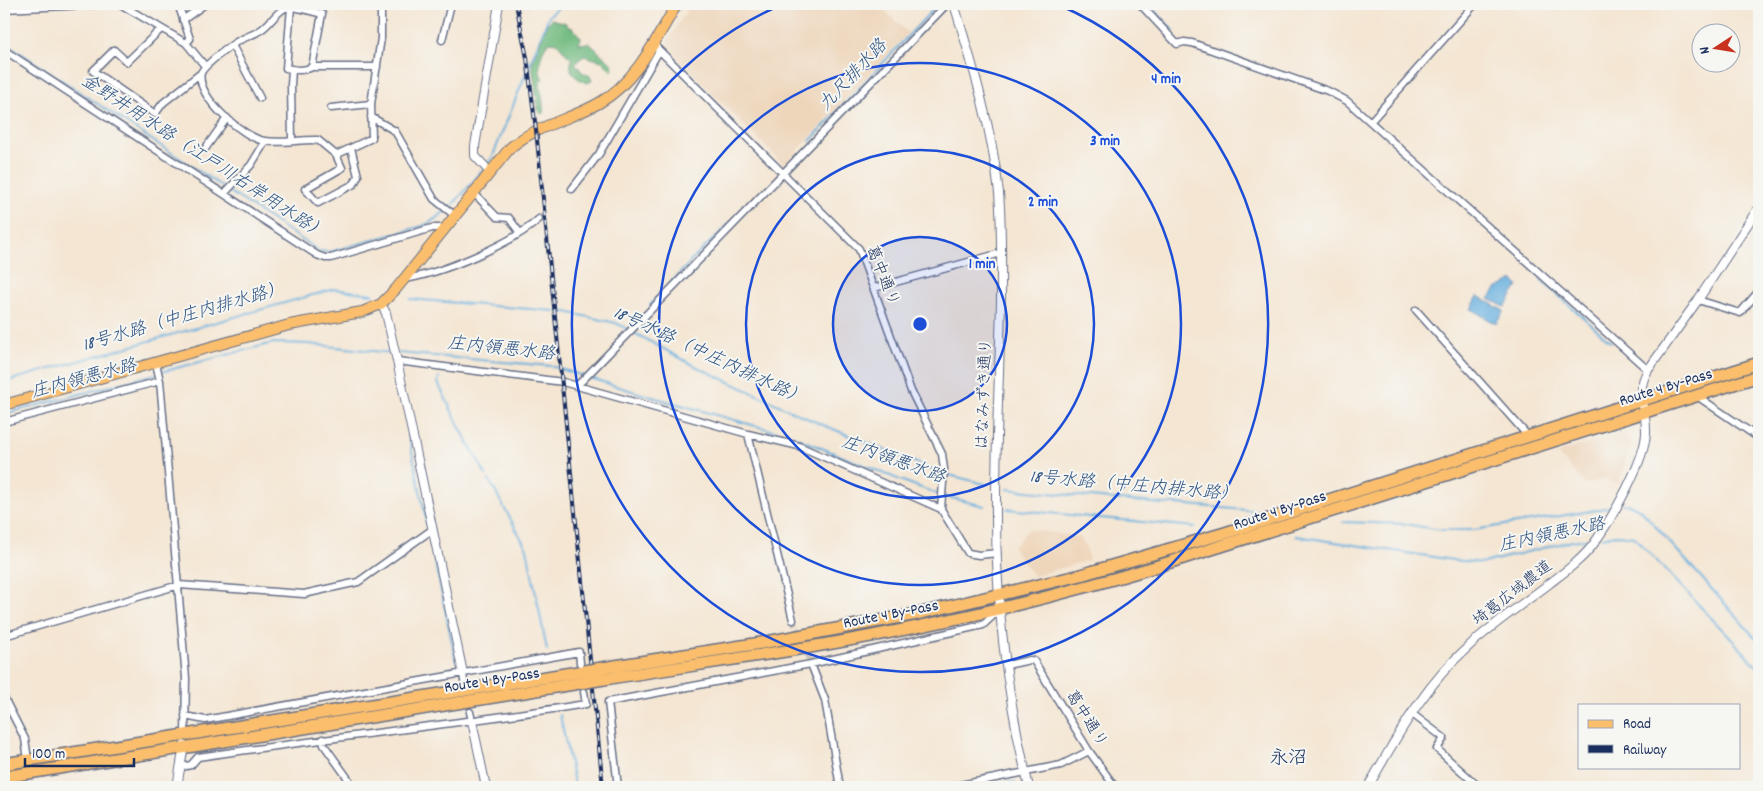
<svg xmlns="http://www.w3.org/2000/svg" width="1763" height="791" font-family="Dekko,'Klee One',sans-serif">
  <rect width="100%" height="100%" fill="#f6f6f2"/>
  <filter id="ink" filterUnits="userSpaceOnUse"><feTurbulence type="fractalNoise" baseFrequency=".02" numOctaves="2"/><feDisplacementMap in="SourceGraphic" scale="10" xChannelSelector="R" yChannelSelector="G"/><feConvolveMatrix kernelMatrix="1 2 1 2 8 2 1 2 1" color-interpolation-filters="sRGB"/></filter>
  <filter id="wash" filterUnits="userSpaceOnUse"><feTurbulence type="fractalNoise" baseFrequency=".0096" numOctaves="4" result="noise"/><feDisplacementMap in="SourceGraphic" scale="20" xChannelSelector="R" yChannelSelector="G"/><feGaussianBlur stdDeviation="1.12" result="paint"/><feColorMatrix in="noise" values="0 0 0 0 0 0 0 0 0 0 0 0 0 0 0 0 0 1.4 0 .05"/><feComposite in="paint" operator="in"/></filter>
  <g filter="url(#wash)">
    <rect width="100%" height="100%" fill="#f4e6d3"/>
    <!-- built -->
    <path fill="#eed6bb" d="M691,4H878L908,33L784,165L666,47V43Z
      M1625,432L1632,443L1618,484L1608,480L1607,478L1585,484L1557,453Z
      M1029,529L1079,537L1086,546L1089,560L1033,576L1013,547Z"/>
    <!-- forest -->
    <path fill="#75bc82" stroke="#487670" d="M552,19L566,23L568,27L573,28L581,38L579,44L589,43L613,65L612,71L602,61L584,56L575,63L582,72L590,76L592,81L587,83C574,77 568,73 572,59L568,56L557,43L550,42C541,48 536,70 543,79L539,81L541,85L539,87C544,96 542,105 544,113L541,114L538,109L532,64L547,24Z"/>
    <!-- water -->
    <path fill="#65aedd" stroke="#406e9e" d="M1513,280L1518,286L1505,307L1489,299L1496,289Z
      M1478,296L1504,311L1496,324L1471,309Z"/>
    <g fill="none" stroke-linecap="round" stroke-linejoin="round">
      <!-- stream -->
      <path stroke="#65aedd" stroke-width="2" d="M1148,4L1174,31
        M4,42L226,189
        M810,141L938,4
        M487,164L492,158L549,16L560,6L569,4
        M230,192L319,251L330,252L423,226C448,214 466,190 483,169
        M1541,280L1611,342
        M410,299L566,312L616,323L693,365L811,420L941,473L985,484
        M650,305L697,255L747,207
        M399,353L551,366L645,395L792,436L900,480L940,495
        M161,372L273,343L308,344L392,353
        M439,377L438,383L460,428L486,475
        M4,382L334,289L372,294
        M4,414L156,374
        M408,432L428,529
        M489,480L527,549L547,650
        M1007,489L1163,504H1176L1258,511
        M944,496L984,506
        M1622,504L1631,505L1641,510L1759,642
        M1007,509L1195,527
        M1343,522L1405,524L1441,530H1474L1597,510L1615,505
        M429,534L456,661
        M1296,536L1453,560L1483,563L1572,541L1594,538
        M1601,537L1618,535L1634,537L1759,668
        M560,715L575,787
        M985,787L1014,782L1018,787"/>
    </g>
  </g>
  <g filter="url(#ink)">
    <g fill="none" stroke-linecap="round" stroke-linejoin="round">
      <!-- minor-tunnel -->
      <path stroke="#c9c1bc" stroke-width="6" stroke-dasharray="6 3" stroke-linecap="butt" d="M793,620L800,637
        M804,646L811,664"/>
      <defs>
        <path id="minor" d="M120,4L186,43L205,66
          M178,4L190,39L186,43
          M1140,4L1177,44L1184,42L1192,43L1328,91L1347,101L1648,370
          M291,7L286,68C294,70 305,71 312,67H377
          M4,9L106,4
          M183,20L205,4
          M161,29L127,62L114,50L93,71L155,114L163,103L201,73
          M442,40L451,4
          M653,44L859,249L911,391L942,454L944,469L941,509L968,553L979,555L997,553
          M232,45L260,98
          M4,50L317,255L325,258H331L432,228H444
          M312,67L322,14C314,12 292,5 285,8C275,13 269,26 259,31C253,35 245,37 238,41C230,46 204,65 201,73C195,97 245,139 265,141C282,144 301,139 318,140L336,155L372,138L371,104L381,38V4
          M331,108L371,104
          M371,117L395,131L434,199L454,215
          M1371,121L1475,4
          M292,140L291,85L292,69
          M205,149L227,118
          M336,155L342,168L305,189L318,203L354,184L358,176L351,148
          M572,189L599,154L659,51
          M473,192L497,217L509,218L520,233
          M224,194L251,165L265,142
          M405,279C442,273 512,244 539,219
          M874,288L1001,253
          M1698,300L1740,313L1759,291
          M1416,310L1528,436
          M397,361L563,382L748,434L799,446L941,509
          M156,363L160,381L186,678L185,734
          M577,386L947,4
          M1697,396L1759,438
          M4,422L160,381
          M748,434L793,620
          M4,636L179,585L304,594L358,582L433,529
          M811,664L825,700L840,787
          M1007,665L1030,660L1034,661L1089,751L1115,787
          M463,673L464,681
          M4,698L25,739L28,760
          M470,712L472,721
          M1411,713L1444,738L1437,749L1479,787
          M185,716L205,720L579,652L580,663
          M323,739L324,745L354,787
          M181,767L191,765L198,757C327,738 457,724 586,704L584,692
          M618,787L608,702L811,664L983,625L997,612
          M950,787L1061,765L1089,751"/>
        <path id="tertiary" d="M954,4C973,66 992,128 999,193C1002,228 1001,262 1001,297C1000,364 996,432 996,500C995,596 1006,694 1029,787
          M490,172L475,156V146L499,4
          M381,304L386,313L397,361L463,673
          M472,721L486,787
          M177,787L184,745
          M1368,787C1398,735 1423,687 1469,646C1494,623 1523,604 1550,583C1566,571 1583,559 1595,542C1612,518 1645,461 1646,433C1647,408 1634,394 1648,370L1698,300L1759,207"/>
        <path id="primary" d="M4,405L289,325L362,312L381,304L396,289L510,148C536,125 570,120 599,103C636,82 656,39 677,4"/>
        <path id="trunk" d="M602,668L761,643L917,614L1077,576L1225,533L1759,363
          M604,679C711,662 820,648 926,625C1004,609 1081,589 1158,566L1759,376
          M4,764L584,671
          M4,777L586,682"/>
      </defs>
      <!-- minor casing -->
      <use href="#minor" stroke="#676f87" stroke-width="9"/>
      <!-- tertiary casing -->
      <use href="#tertiary" stroke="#676f87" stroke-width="10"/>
      <!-- primary casing -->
      <use href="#primary" stroke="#676f87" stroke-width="12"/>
      <!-- trunk casing -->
      <use href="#trunk" stroke="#676f87" stroke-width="14"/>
      <!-- minor -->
      <use href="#minor" stroke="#fff" stroke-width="6"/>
      <!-- tertiary -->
      <use href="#tertiary" stroke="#fff" stroke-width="8"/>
      <!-- primary -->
      <use href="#primary" stroke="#fabe6d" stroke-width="10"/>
      <!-- trunk -->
      <use href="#trunk" stroke="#fabe6d" stroke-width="11"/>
      <defs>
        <path id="rail" d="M516,4L527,58L536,130L603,787"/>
      </defs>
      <!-- rail casing -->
      <use href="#rail" stroke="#1b2f5e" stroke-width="4"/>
      <!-- rail -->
      <use href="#rail" stroke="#f6f6f2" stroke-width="2" stroke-dasharray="5.5" stroke-linecap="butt"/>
      <defs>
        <path id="trunk-bridge" d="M584,671L602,668
          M586,682L604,679"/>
      </defs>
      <!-- trunk-bridge casing -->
      <use href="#trunk-bridge" stroke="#676f87" stroke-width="14" stroke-linecap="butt"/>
      <!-- trunk-bridge -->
      <use href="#trunk-bridge" stroke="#fabe6d" stroke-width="11"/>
    </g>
  </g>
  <!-- distance rings -->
  <circle cx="920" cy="324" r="87" fill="#1d4ed8" fill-opacity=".12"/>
  <g fill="none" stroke="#1d4ed8" stroke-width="2.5">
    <circle cx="920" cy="324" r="87"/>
    <circle cx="920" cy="324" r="174"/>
    <circle cx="920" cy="324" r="261"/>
    <path d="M1059 5A348 348 0 1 1 781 5"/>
  </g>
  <g text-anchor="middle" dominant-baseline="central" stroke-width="4" stroke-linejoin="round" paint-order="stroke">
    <!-- street labels -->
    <g font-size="16" fill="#1b2f5e" stroke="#f6f6f2">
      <text transform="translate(882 276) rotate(68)">葛中通り</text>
      <text transform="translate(1666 388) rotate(-17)">Route 4 By-Pass</text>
      <text transform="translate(985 394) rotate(-88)">はなみずき通り</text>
      <text transform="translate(1280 511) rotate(-18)">Route 4 By-Pass</text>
      <text transform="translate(1513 594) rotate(-38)">埼葛広域農道</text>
      <text transform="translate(891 615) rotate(-11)">Route 4 By-Pass</text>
      <text transform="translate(492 681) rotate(-9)">Route 4 By-Pass</text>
      <text transform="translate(1086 719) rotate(58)">葛中通り</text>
    </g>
    <!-- water labels -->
    <g font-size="18" font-style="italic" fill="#315584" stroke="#f6f6f2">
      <text transform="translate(854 76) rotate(-47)">九尺排水路</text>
      <text transform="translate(203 158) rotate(33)">金野井用水路（江戸川右岸用水路）</text>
      <text transform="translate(184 318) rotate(-16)">18号水路（中庄内排水路）</text>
      <text transform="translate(501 350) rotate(6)">庄内領悪水路</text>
      <text transform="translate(709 357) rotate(25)">18号水路（中庄内排水路）</text>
      <text transform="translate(84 380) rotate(-15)">庄内領悪水路</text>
      <text transform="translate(893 461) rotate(20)">庄内領悪水路</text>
      <text transform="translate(1134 487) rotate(5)">18号水路（中庄内排水路）</text>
      <text transform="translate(1552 536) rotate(-12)">庄内領悪水路</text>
    </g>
    <!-- quarter labels -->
    <g font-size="19" fill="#1b2f5e" stroke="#f6f6f2">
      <text x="1288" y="759">永沼</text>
    </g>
  </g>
  <circle cx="920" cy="324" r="8" fill="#1d4ed8" stroke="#f6f6f2" stroke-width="2.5"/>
  <g font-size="15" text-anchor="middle" font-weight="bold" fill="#1d4ed8" stroke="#f6f6f2" stroke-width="4" stroke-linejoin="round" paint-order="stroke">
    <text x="1166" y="83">4 min</text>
    <text x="1105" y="145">3 min</text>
    <text x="1043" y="206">2 min</text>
    <text x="982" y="268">1 min</text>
  </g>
  <!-- margin -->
  <rect width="1763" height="791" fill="none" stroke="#f6f6f2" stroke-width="20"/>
  <!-- legend -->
  <rect x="1578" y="704" width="162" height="65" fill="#f6f6f2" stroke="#9ea6b7"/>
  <rect x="1588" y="720" width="25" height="8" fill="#fabe6d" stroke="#9ea6b7"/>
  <text x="1623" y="728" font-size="15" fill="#1b2f5e">Road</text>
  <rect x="1588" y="745" width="25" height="8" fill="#1b2f5e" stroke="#9ea6b7"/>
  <text x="1623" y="754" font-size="15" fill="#1b2f5e">Railway</text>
  <!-- north arrow -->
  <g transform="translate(1716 48) rotate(258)"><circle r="24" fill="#f6f6f2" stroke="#9ea6b7"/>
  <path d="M0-4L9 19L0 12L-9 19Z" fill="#c8321e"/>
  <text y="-8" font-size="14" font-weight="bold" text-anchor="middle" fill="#1b2f5e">N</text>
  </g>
  <!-- scale -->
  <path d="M25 758v8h109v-8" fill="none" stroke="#1b2f5e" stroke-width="2.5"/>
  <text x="32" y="758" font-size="15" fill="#1b2f5e" stroke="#f6f6f2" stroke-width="4" paint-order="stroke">100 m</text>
</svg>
